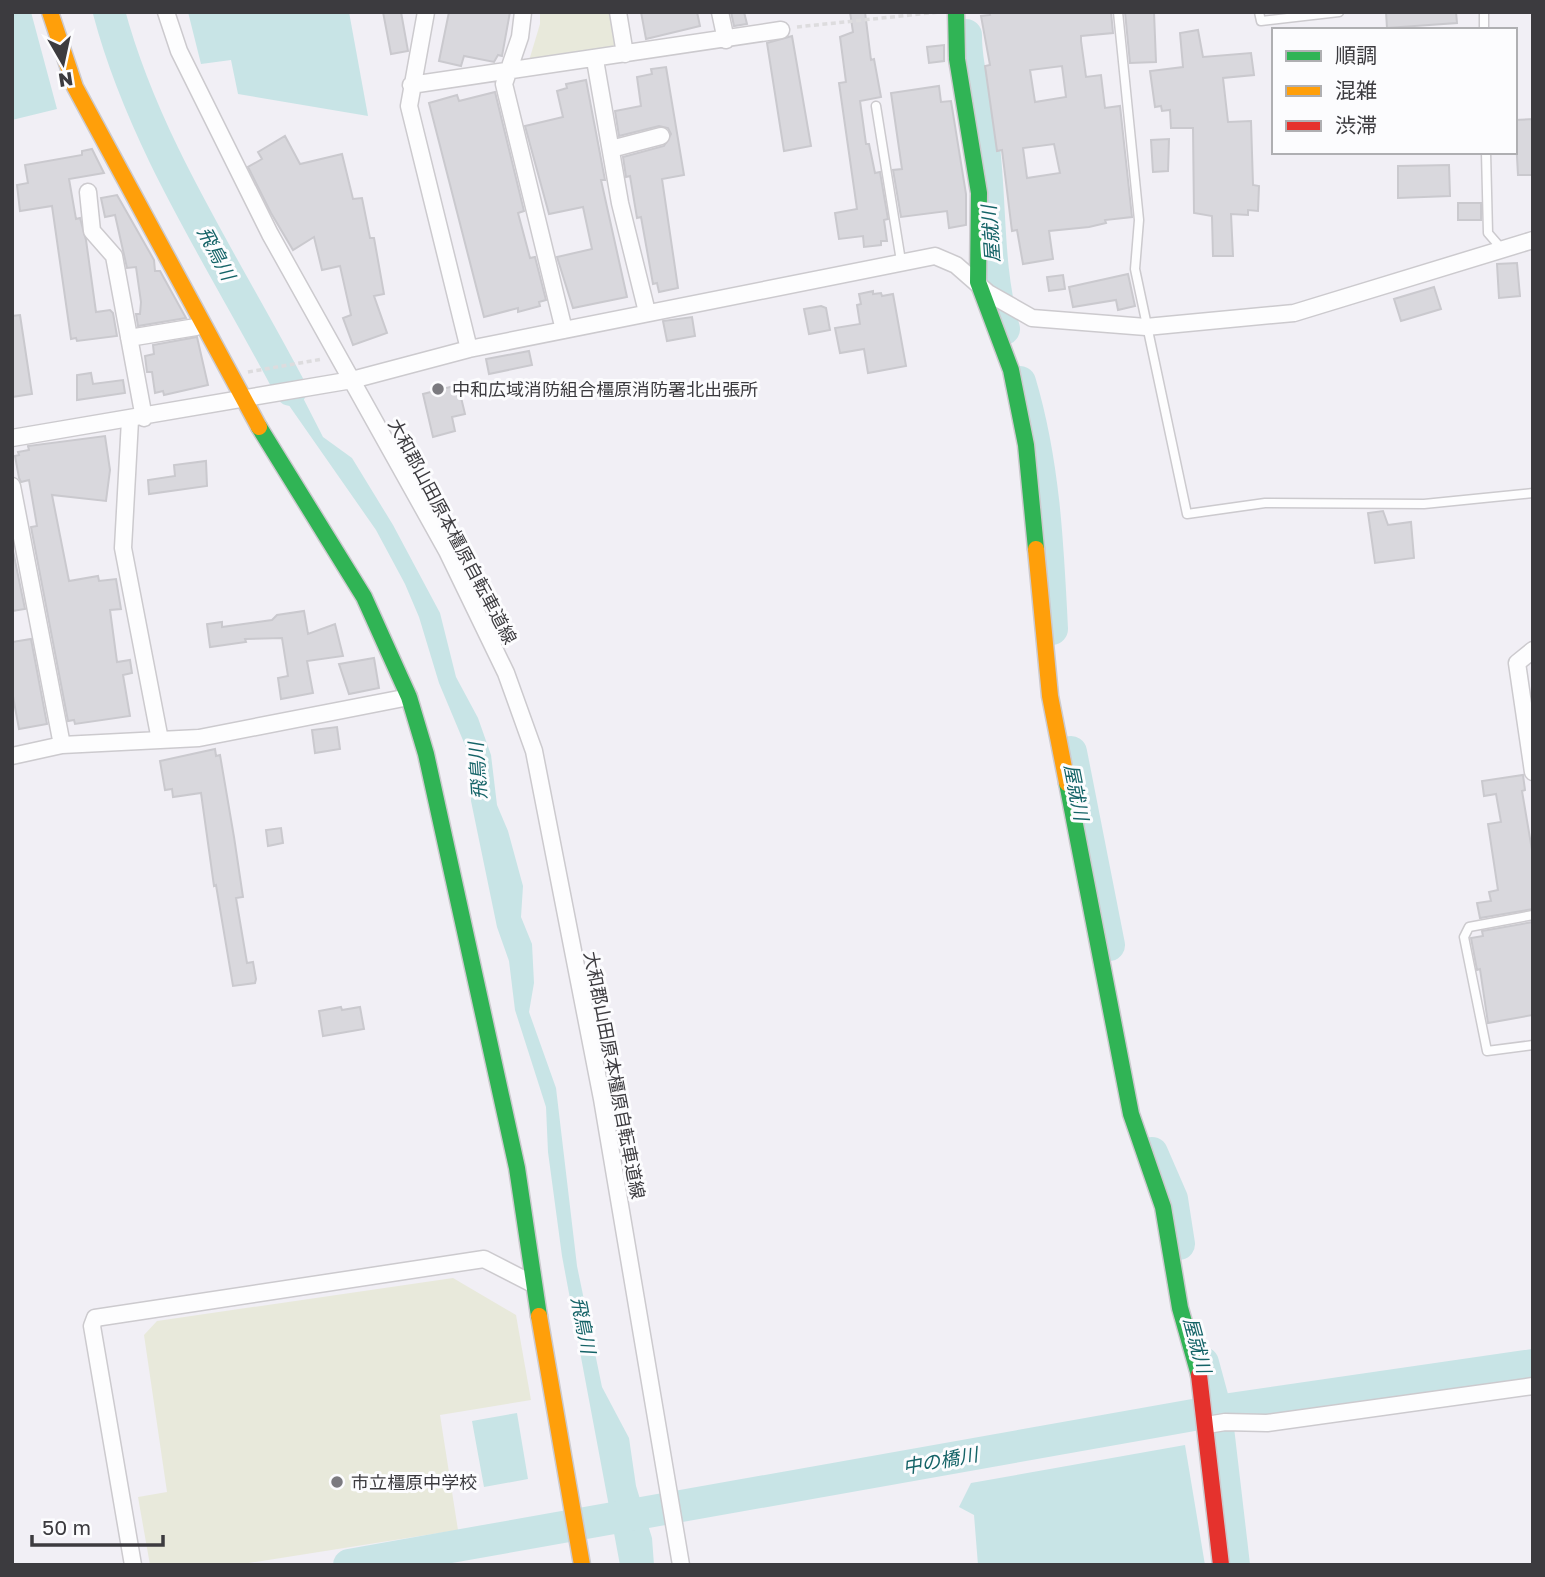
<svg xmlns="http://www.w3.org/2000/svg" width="1545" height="1577" font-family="'Golos Text','Noto Sans JP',sans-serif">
  <rect width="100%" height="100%" fill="#f1eff5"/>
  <!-- green -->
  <path fill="#e8e9db" d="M540,12H611L619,50L528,64L540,24Z
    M453,1278L516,1315L531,1400L440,1415L458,1530L236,1565H150L138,1497L167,1492L144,1335L157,1321Z"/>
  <!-- water -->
  <path fill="#c8e4e6" d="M12,12H31L57,109L12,120Z
    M188,12H349L368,116L238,94L231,60L201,64Z
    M275,343L323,437L352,458L393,525L440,613L456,677L478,718L491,755L497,805L508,831L523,886L521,917L532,944L534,983L529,1012L556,1088L577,1266L602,1387L629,1438L636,1486L652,1538L654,1565H620L562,1256L548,1152L546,1107L515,1010L509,961L497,927L471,801L470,757L439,683L419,617L405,584L376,530L288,404L268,363Z
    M517,1413L528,1479L484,1487L472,1421Z
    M1185,1445L1205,1565H978L974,1515L959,1507L971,1483Z"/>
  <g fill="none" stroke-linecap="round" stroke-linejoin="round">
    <!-- river -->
    <path stroke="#c8e4e6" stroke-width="32" d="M109,12C145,147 227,267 291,390
      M966,35C966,73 980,109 984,147C991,208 987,270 1004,329
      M1020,382C1044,462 1048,546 1052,629
      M1071,752L1109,945
      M1152,1153L1172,1199L1179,1244
      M1203,1363L1216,1411L1234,1565
      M349,1565L1216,1411L1533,1365"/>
  </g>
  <!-- building -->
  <path fill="#d9d8dd" stroke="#cac9ce" stroke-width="2" fill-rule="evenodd" d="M383,12H401L408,51L391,54Z
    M449,12H510L502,56L498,55L494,62L464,56L461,66L439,61Z
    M641,12H697L700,26L646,39Z
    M731,12H744L747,24L734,26Z
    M850,12H865L871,60L874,59L881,97L860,101L866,144H869L875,173L880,172L888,219L884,220L887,241H881V245L864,247L863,236L839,239L835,213L857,209L839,83L846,82L840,37L853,32Z
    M989,12H1111L1113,33L1081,36V41L1086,77L1101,75L1105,108L1120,106L1132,217L1105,220L1106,223L1089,227L1049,231L1053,259L1023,264L1017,230L1012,231L1002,150L997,151L985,66L990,65L981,16L990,15ZM1062,66L1066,97L1035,102L1030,70ZM1054,144L1060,173L1027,178L1023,148Z
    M1125,12H1154L1156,62L1130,63Z
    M1386,12H1456L1457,23L1387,28Z
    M1198,30L1203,57L1251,53L1254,75L1223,78L1228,122L1251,121L1253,185L1259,186L1258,211L1248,210V215L1231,214L1233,256H1213L1212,216L1194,213L1193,128H1171L1170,110L1162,111L1161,106L1155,107L1150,71L1183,67L1180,33Z
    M792,36L811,146L784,151L767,43Z
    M944,45V61L929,63L927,47Z
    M666,67L684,175L662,179L678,288L659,292L657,283L653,284L641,217L637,218L630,176L626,177L623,157L664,146L671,134L668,128L659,126L619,136L615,111L641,106L637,77L652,74L651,69Z
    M586,80L605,180H601L627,297L573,308L557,257L592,249L583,207L549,214L525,126L563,117L557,91L567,88L566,84Z
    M939,86L941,102L951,101L966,194V225L949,228L947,211L901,217L893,170L902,169L891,93Z
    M495,92L524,211L518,213L530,258L535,257L536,261L546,300L539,302L540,306L518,312V308L484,317L429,103L457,95L459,101Z
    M1533,119V175H1518L1515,120Z
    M285,136L300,164L342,154L353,199L362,198L370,238H374L384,294L374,296L387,333L353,345L343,318L351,315L340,266L322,270L314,237L293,250L271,213L248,167L262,159L258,152Z
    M1169,139L1168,171L1153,172L1151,140Z
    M92,149L104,173L69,179L76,219L80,218L86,240L96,312L110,310L113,313L117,336L77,341L76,338L71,339L52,206L20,211L17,185L28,183L25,165L82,155V151Z
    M1449,165L1450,196L1398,198V166Z
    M117,195L154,260L155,271H160L186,318L138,326L136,314H140L141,302L136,267L127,268L115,215L105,217L101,198Z
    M1458,203H1481V220H1458Z
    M1517,263L1520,296L1499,298L1497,264Z
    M1128,274L1135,306L1118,310L1116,300L1073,307L1069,287Z
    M1063,275L1065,289L1049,291L1047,277Z
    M1434,287L1441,309L1401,321L1394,299Z
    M873,291V294L881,293L882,296L893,294L906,366L868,373L864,349L840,353L835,328L860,324L857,305L861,304L859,294Z
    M821,306L826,308L830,330L809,334L804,309Z
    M20,315L32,394L12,397V316Z
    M692,317L695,336L667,341L663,321Z
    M197,337L208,385L164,395L163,391L155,393L152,372H147L145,356L154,354L153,345Z
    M529,351L532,365L489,374L486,359Z
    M91,373L93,384L123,380L125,393L77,400V375Z
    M458,385L465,414L452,417L455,431L433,437L423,394Z
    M105,436L110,470L106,501L52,495L69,581L98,576L99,581L116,579L121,609L110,610L117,662L130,660L132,673L123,675L130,716L75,724L74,720L68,721L31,527L37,526L29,480L21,482L19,478L15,456L19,455L18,452L29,450L28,446Z
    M206,461L207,486L149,494L148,480L175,476L174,465Z
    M1383,511L1388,525L1411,522L1414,558L1375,563L1368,513Z
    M12,546L25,609L12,611Z
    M304,611L308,634L335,624L343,656L307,661L313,693L281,699L278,678L288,676L282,638L245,639L246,642L210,647L207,624L222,622V627L272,620L277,615Z
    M31,639L47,724L19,729L12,691V642Z
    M374,658L379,688L349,694L339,664Z
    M337,727L340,749L315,753L312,730Z
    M215,749L216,756L220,755L234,837L243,897L236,898L247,963L253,962L256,979L255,983L233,986L216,885L214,886L201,793L173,797L172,789L165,790L160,761Z
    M1523,775L1525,790L1522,791L1533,856V909L1480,918L1477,903L1491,901L1489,892L1498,890L1488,824L1501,822L1496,794L1484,796L1482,781Z
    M281,828L283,843L268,846L266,830Z
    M1533,922V1015L1488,1023L1480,969L1477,970L1471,938L1483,936L1482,931Z
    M341,1007L342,1010L360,1007L364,1029L323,1036L319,1011Z"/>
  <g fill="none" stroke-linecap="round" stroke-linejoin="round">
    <defs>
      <path id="lane" d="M1118,12L1139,220L1135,269L1187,514L1265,503L1424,504L1533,493
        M1259,12L1261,21L1339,12
        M1484,12V30
        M876,106L901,261
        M1486,152L1488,233L1501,248
        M1533,915L1469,927L1464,937L1487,1051L1533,1045"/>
      <path id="street" d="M166,12L179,51L270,234L447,551L506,673L534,751L602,1099L681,1565
        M426,12L409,106L469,349
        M523,12L520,37L504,84L564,330
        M618,12L625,54
        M720,12L726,40
        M595,60L620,203L647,312
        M411,85L781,30
        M611,149L661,136
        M88,192L92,231L114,256L144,418
        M129,338L196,327
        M130,420L123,548L160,740
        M12,438L352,380L469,349L935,256L956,265L988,293L1032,318L1146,327L1294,313L1533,240
        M12,486L62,745
        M1533,650L1517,663L1533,772
        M12,756L62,745L199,738L409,697
        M1207,1425L1225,1422L1267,1423L1533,1386
        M133,1565L92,1326L95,1318L484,1259L533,1284"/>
      <path id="fast" d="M956,12L957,59L979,193L978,282L1011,370L1026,445L1036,549
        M259,427L364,597L409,697L426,754L517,1168L539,1316
        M1067,783L1131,1114L1163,1207L1180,1308L1199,1375"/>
      <path id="slow" d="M50,12L75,87L259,427
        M1036,549L1050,696L1067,783
        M539,1316L582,1565"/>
      <path id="jam" d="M1199,1375L1221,1565"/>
    </defs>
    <!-- lane casing -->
    <use href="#lane" stroke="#cccace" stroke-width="11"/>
    <!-- street casing -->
    <use href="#street" stroke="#cccace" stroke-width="19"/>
    <!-- fast casing -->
    <use href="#fast" stroke="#cccace" stroke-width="19"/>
    <!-- slow casing -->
    <use href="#slow" stroke="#cccace" stroke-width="19"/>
    <!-- jam casing -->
    <use href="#jam" stroke="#cccace" stroke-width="19"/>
    <!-- path -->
    <path stroke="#dddcde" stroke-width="3.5" stroke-dasharray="5 3.5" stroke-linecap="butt" d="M797,27L939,12
      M248,372L323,359"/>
    <!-- lane -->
    <use href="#lane" stroke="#fdfdfe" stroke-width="8"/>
    <!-- street -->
    <use href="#street" stroke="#fdfdfe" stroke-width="16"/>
    <!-- fast -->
    <use href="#fast" stroke="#30b455" stroke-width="16"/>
    <!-- slow -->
    <use href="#slow" stroke="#ff9f0a" stroke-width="16"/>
    <!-- jam -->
    <use href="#jam" stroke="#e5322d" stroke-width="16"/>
  </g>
  <!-- markers -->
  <g fill="#7b7a7f" stroke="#fcfcfe" stroke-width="2.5">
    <circle cx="438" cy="389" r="7"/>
    <circle cx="337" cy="1482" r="7"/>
  </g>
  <g text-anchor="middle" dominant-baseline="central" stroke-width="6" stroke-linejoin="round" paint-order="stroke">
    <!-- poi labels -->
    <g font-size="18" fill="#3c3b3f" stroke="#fcfcfe" text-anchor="start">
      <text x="452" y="389">中和広域消防組合橿原消防署北出張所</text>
      <text x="351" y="1482">市立橿原中学校</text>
    </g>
    <!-- street labels -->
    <g font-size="18" fill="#3c3b3f" stroke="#fcfcfe">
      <text transform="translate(453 531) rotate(62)">大和郡山田原本橿原自転車道線</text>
      <text transform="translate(615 1075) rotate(79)">大和郡山田原本橿原自転車道線</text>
    </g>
    <!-- water labels -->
    <g font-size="19" font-style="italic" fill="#146367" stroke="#fcfcfe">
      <text transform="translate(990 234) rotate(-94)">屋就川</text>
      <text transform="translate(217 253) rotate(62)">飛鳥川</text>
      <text transform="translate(477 771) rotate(-94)">飛鳥川</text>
      <text transform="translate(1077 792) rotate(79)">屋就川</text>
      <text transform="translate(584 1325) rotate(79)">飛鳥川</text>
      <text transform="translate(1198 1345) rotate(75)">屋就川</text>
      <text transform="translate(940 1460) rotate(-10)">中の橋川</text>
    </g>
  </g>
  <!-- border -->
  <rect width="1545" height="1577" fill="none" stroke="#3c3b3f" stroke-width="28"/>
  <!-- legend -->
  <rect x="1272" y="28" width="245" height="126" fill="#fcfcfe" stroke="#afafb2" stroke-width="2"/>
  <rect x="1286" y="51" width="35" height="10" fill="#30b455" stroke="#afafb2" stroke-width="2"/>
  <text x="1335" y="63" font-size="21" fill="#3c3b3f">順調</text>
  <rect x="1286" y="86" width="35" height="10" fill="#ff9f0a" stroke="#afafb2" stroke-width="2"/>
  <text x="1335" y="98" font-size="21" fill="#3c3b3f">混雑</text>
  <rect x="1286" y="121" width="35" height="10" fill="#e5322d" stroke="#afafb2" stroke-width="2"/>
  <text x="1335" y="133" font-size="21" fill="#3c3b3f">渋滞</text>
  <!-- north arrow -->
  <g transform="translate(63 63) rotate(171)" stroke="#fcfcfe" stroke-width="5" paint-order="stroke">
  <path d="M0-5L12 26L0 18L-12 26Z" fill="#3c3b3f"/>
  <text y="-10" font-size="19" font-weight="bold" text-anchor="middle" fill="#3c3b3f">N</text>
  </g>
  <!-- scale -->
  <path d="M32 1535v10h131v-10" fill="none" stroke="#3c3b3f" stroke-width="3.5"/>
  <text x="42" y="1535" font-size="21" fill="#3c3b3f" stroke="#fcfcfe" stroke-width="5" paint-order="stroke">50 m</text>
</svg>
